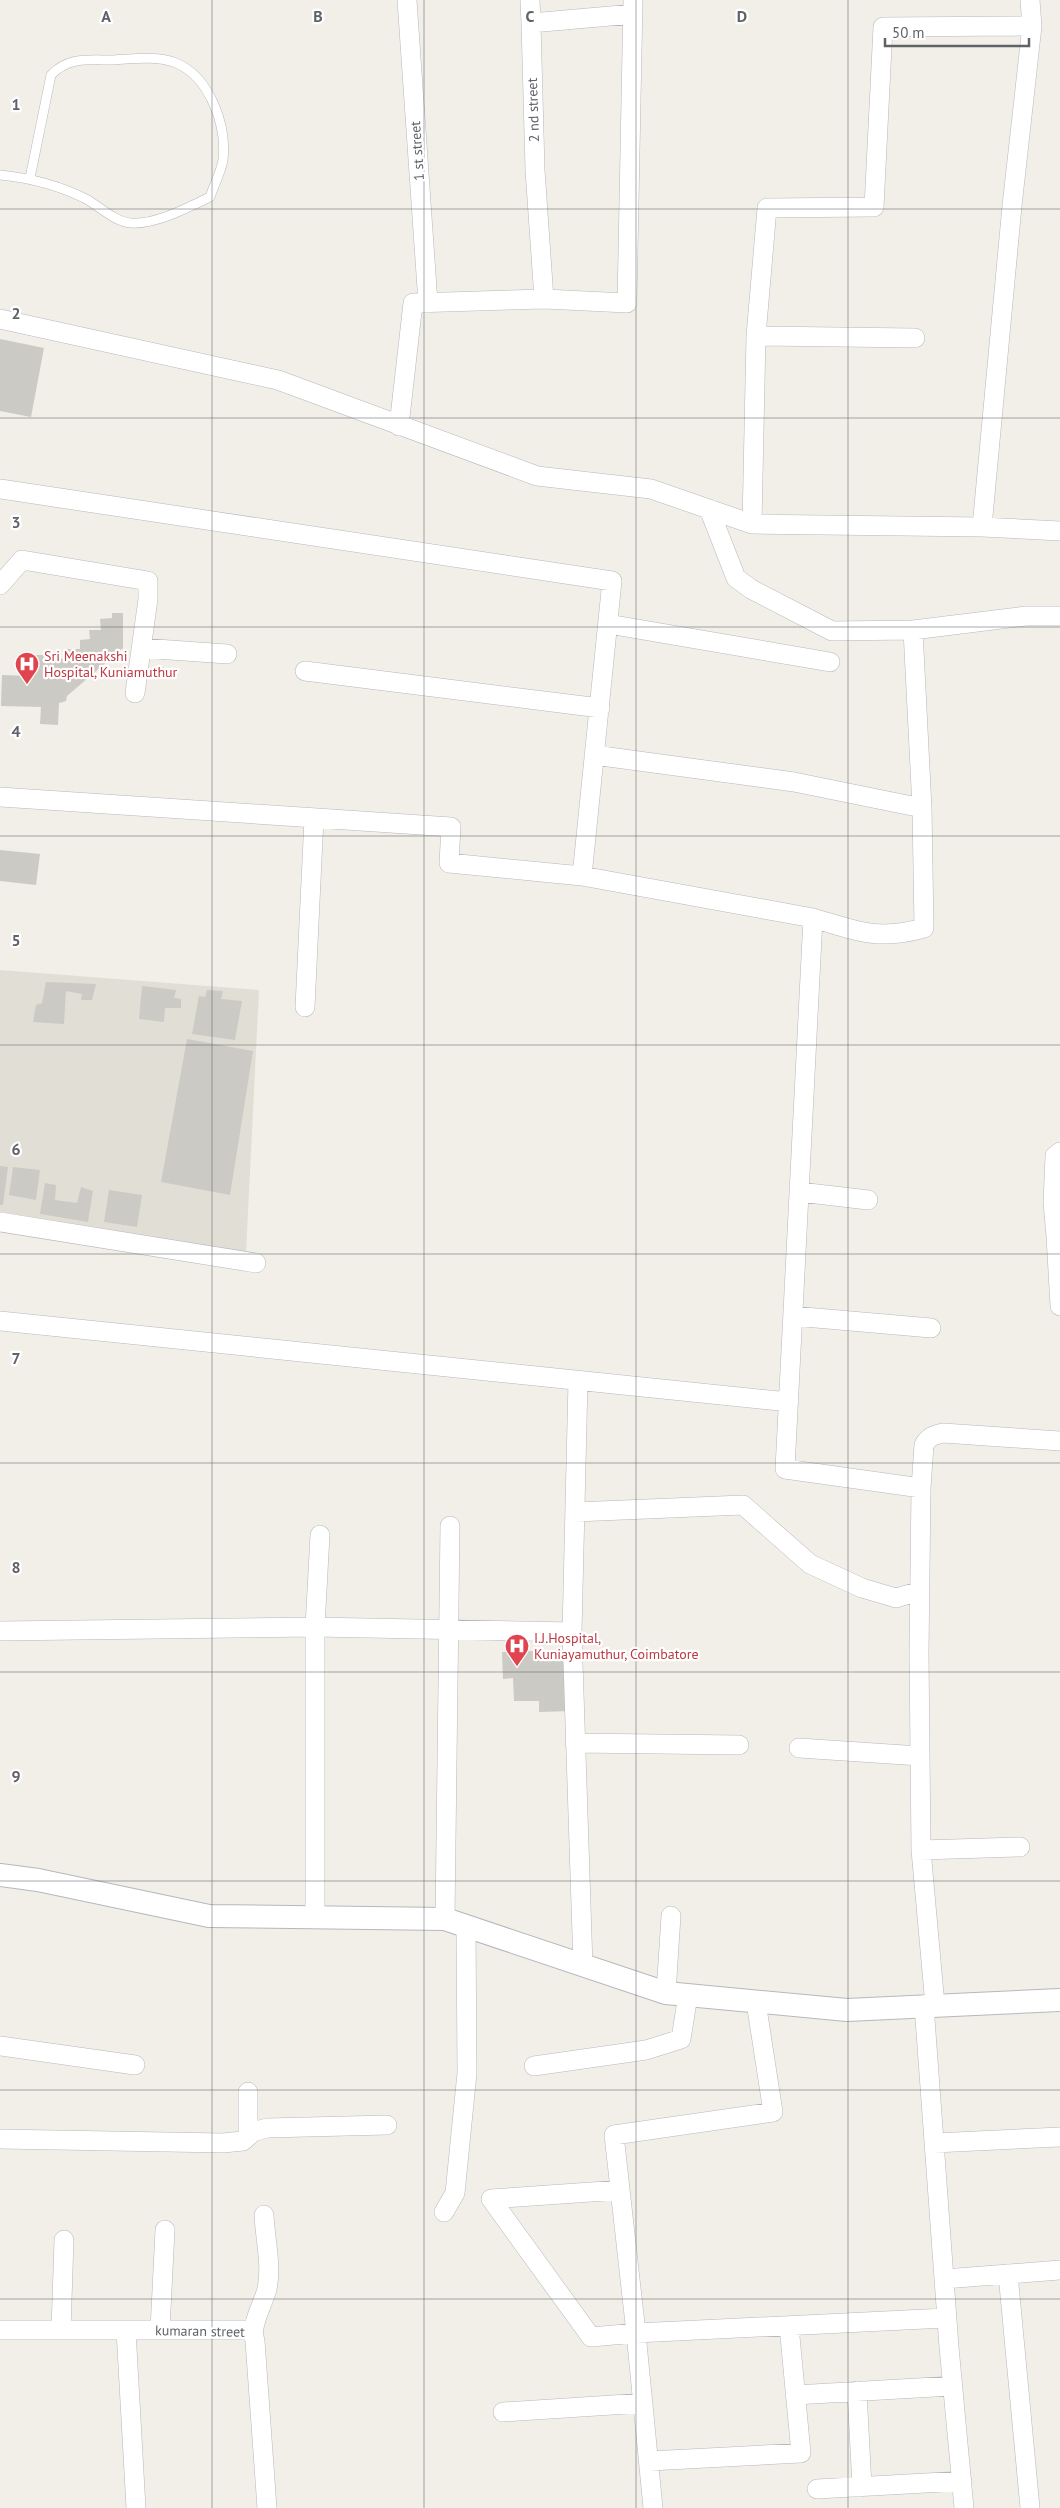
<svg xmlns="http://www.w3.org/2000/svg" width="1060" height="2508" font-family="'PT Sans',sans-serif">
  <rect width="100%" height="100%" fill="#f1efe8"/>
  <!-- education -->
  <path fill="#e1ded6" d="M0,970L259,990L246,1252L0,1212Z"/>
  <!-- building -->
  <path fill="#cccac5" d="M0,339L44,348L31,417L0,411Z
    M112,613H123V648L67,696L66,701L59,703L58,725L40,724L41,707L1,706L2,675L30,676L31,655H55V658L68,659L67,649H80V640L90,639L89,630H101L100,619L112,618Z
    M0,850L40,854L36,885L0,881Z
    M46,982L96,984L92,1000H81L82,994L66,991L64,1024L33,1022L36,1005L42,1003Z
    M142,986L176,990L174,998L181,999V1008H165L164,1022L139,1019Z
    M207,990L223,991L221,999L242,1001L235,1040L192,1034L199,996L205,997Z
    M187,1039L253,1051L230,1195L161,1182Z
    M0,1166L8,1167L3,1205H0Z
    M13,1167L40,1170L36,1200L9,1195Z
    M45,1183L56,1185L55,1200L77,1203L81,1187L93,1191L88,1222L40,1214Z
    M109,1190L142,1195L137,1227L104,1222Z
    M570,1650L571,1711L539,1712V1701H514L513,1678L503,1679L502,1652Z"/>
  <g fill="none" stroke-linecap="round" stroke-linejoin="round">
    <defs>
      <path id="service" d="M0,175C30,178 61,186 88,200C101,208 116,222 131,223C155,225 189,207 210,197C214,185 221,172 223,160C227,126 210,77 176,63C157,55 131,59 111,60C88,60 68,57 51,75L30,178"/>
      <path id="minor" d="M407,0L428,303
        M530,0L531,23
        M544,299L535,170L531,23L633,14
        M0,319L278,380L537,476L651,489L752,524L982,527L1060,531
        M756,336L915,338
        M399,426L413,303L544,299L627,303L633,0
        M0,489L612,581L582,876L813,918L785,1469L921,1488L919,1654L921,1850L935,2005
        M709,509L736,578L751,589L832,631L913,630L922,808L924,928C877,941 857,931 813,918
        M752,524L756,336L767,208L874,207L883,27L1032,26
        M982,527L1012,206L1032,26L1030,0
        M0,585L22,560L148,581V599L135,693
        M608,624L830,662
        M913,630L1026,616H1060
        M142,648L227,654
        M305,671L600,708
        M594,755L794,782L922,808
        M0,797L451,827L449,863L582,876
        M305,1007L314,818
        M800,1192L868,1200
        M0,1222L256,1263
        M1056,1236L1053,1203L1055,1156L1060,1152
        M1060,1236H1056L1060,1306
        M793,1316L931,1328
        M0,1321L789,1402
        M921,1488L924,1445C928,1437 934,1435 943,1433L1060,1441
        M575,1512L743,1505L810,1564L862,1588L896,1598L920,1591
        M0,1631L315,1627L572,1632L578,1381
        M572,1632L583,1966
        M575,1743L739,1745
        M799,1748L920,1756
        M921,1850L1020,1847
        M315,1918V1627L320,1535
        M445,1919L450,1526
        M666,1993L671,1916
        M756,2002L773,2112L614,2135L636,2333L946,2318
        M924,2005L949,2347L964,2508
        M0,2046L135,2065
        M534,2066L646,2050L681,2039L688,1995
        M248,2092V2136
        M0,2139L223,2143L243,2141L253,2132L267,2128L387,2125
        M934,2143L1060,2137
        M620,2190L491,2199L591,2337L636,2333L653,2508
        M444,2212L455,2193L467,2073L466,1926
        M1008,2274L1030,2508
        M944,2279L1060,2270
        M0,2330H246L253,2333L255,2341L267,2508
        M61,2330L64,2240
        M126,2330L136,2508
        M160,2330L165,2230
        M253,2333C255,2316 263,2304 267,2289C272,2266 265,2238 264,2215
        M857,2391L862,2487
        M795,2395L952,2386
        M503,2412L643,2403
        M649,2461L801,2453L789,2326
        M817,2489L962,2481"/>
      <path id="tertiary" d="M0,1875L38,1880L209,1916L445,1919L666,1993L847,2010L1060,2000"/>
    </defs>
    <!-- service casing -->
    <use href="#service" stroke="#b5b8bc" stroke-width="10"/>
    <!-- minor casing -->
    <use href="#minor" stroke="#b5b8bc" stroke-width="20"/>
    <!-- tertiary casing -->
    <use href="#tertiary" stroke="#b5b8bc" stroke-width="24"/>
    <!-- service -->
    <use href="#service" stroke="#fff" stroke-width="9"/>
    <!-- minor -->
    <use href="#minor" stroke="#fff" stroke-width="19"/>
    <!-- tertiary -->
    <use href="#tertiary" stroke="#fff" stroke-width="22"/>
  </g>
  <!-- grid -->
  <path fill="none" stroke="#5f6368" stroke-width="1" stroke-opacity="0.55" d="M212,0V2508M424,0V2508M636,0V2508M848,0V2508M0,209H1060M0,418H1060M0,627H1060M0,836H1060M0,1045H1060M0,1254H1060M0,1463H1060M0,1672H1060M0,1881H1060M0,2090H1060M0,2299H1060"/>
  <!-- icons -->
  <defs>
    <symbol id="hospital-pin" viewBox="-11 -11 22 30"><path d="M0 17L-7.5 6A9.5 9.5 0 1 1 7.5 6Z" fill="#e0444e" stroke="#fff"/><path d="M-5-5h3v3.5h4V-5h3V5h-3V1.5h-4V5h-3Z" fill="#fff"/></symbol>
  </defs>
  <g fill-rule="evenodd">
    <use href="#hospital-pin" x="13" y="650" width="28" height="38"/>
    <use href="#hospital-pin" x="503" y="1632" width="28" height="38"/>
  </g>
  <g text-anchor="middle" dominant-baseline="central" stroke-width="4.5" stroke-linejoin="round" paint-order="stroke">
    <!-- street labels -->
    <g font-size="14" fill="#5f6368" stroke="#fff">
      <text transform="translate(533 110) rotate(-92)">2 nd street</text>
      <text transform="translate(417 151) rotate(-94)">1 st street</text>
      <text transform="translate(200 2331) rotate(1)">kumaran street</text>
    </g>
    <!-- health labels -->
    <g font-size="14" fill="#be3a42" stroke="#fff" text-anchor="start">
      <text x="44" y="656">Sri Meenakshi<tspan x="44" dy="16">Hospital, Kuniamuthur</tspan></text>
      <text x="534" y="1638">I.J.Hospital,<tspan x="534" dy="16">Kuniayamuthur, Coimbatore</tspan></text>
    </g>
  </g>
  <g font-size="16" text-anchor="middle" font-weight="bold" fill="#5f6368" stroke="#fff" stroke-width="4.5" stroke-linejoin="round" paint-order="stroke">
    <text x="106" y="22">A</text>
    <text x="318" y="22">B</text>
    <text x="530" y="22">C</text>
    <text x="742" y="22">D</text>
    <text x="16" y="110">1</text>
    <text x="16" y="319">2</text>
    <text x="16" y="528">3</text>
    <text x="16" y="737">4</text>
    <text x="16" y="946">5</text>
    <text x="16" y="1155">6</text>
    <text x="16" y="1364">7</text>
    <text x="16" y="1573">8</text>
    <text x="16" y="1782">9</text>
  </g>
  <!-- scale -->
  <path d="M885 38v8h144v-8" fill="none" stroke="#5f6368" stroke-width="2.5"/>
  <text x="892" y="38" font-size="15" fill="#5f6368" stroke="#ffffff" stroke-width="4" paint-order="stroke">50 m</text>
</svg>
